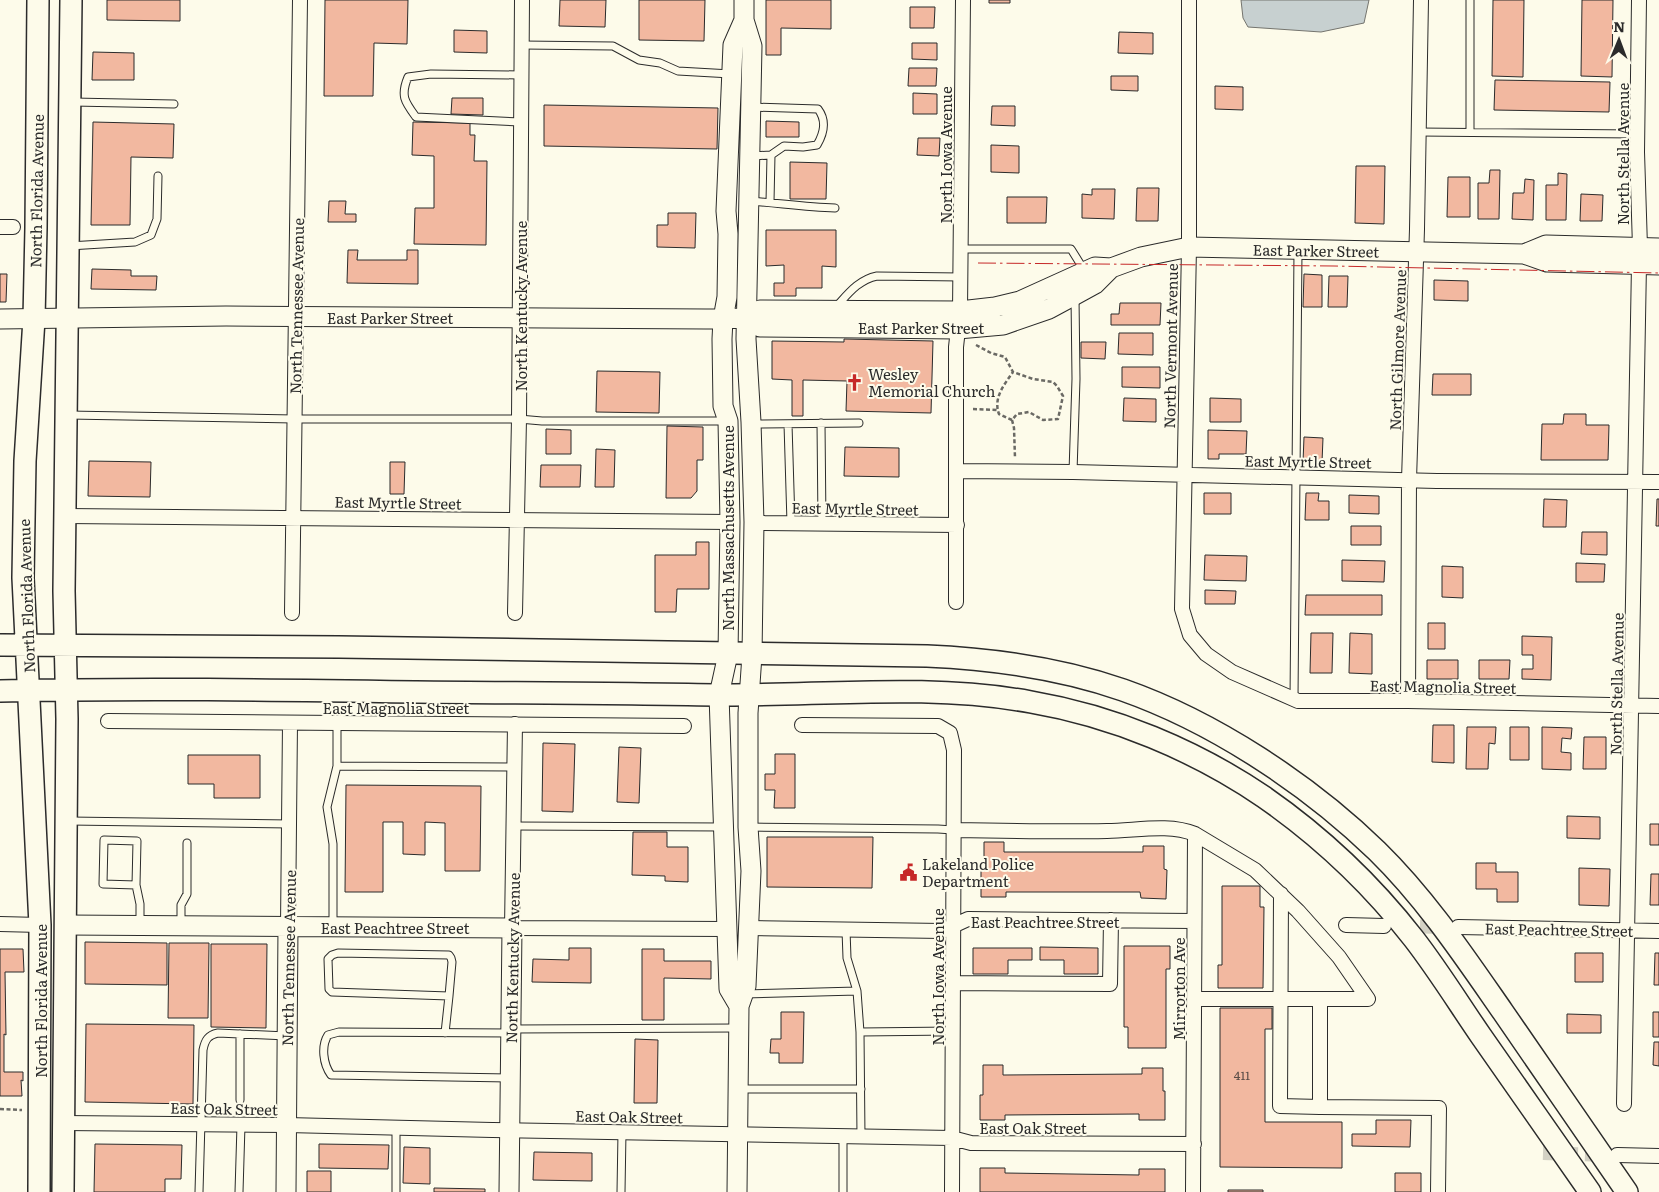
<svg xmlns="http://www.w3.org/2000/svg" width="1659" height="1192" font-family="Literata,serif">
  <rect width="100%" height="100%" fill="#fdfbea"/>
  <!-- water -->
  <path fill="#c7d0d0" stroke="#74746e" d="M1241,0H1369L1364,23L1321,32L1248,27L1243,18Z"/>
  <!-- building -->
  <path fill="#f2b8a0" stroke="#2b2b2b" d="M107,0H180V21L107,20Z
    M325,0H408L407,44L374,43L373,96H324Z
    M560,0H606L605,27L559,26Z
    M639,0H705L704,41L639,40Z
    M766,0H831V29L781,28V55H766Z
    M989,0H1010V3H989Z
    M1493,0H1524L1523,77L1492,76Z
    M1582,0H1613L1612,77L1581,76Z
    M910,7H935L934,28H910Z
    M454,30L487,31V53L454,52Z
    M1119,32L1153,33V54L1118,53Z
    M912,43H937V60L912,59Z
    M93,52L134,53V80H92Z
    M909,68H937L936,86H908Z
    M1111,76H1138V91L1111,90Z
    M1495,80L1610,82L1609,112L1494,110Z
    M1215,86L1243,87V110L1215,109Z
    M913,93L937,94V114H913Z
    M452,98H483V115L451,114Z
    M544,105L718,108L717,149L544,146Z
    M992,106H1015V126L991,125Z
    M766,121L799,122V137H766Z
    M93,122L174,124L173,158L131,157L130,225H91Z
    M413,122L470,123V135H475L474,161H487L486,245L414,244L415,208H434V156L412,155Z
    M918,138H940L939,156L917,155Z
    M991,145L1019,146V173L991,172Z
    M790,162L827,163L826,199H790Z
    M1356,166H1385L1384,224L1355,223Z
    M1490,170H1500L1499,219H1478V183H1489Z
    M1558,173L1567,174L1566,220H1546V185H1558Z
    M1448,177H1470V217H1447Z
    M1525,179L1534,180L1533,220L1512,219L1513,193H1524Z
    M1137,188H1159L1158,221H1136Z
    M1092,189H1115L1114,219L1082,218V194L1092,195Z
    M1581,194L1603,195L1602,221H1580Z
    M1007,197H1047L1046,223H1007Z
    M329,201H346L345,214H356V222H328Z
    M668,213H696L695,248L657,247V225H668Z
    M766,230H836V267L822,266V288H796V296H774V283H784V265L766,266Z
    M348,250H358L357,260H407V250H418V284L347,283Z
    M92,269L131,270V276H157L156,290L91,289Z
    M0,274H7L6,302H0Z
    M1304,274L1322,275V307H1303Z
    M1329,276H1348L1347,307H1328Z
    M1434,280L1468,281V301L1434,300Z
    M1120,303H1161L1160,325H1111V314H1119Z
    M1119,333H1153V355L1118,354Z
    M844,339L933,341L931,413L846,411L847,381L803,380V416H792V380L772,379V341L844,342Z
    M1081,342H1106L1105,359L1081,358Z
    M1122,367H1160V388L1122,387Z
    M597,371L660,372L659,413L596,412Z
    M1433,374H1471V395H1432Z
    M1124,398L1156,399V422L1123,421Z
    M1210,398L1241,399V422H1210Z
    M1564,414H1586V425H1609L1608,460H1541L1542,424H1563Z
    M667,426L703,427V460H697V491L691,498H666Z
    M546,429L571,430V454H546Z
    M1208,430L1247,431L1246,454H1219V459H1208Z
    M1304,437L1323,438L1322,462H1303Z
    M845,447L899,448V477L844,476Z
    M596,449L615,450L614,487H595Z
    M89,461L151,462L150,497L88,496Z
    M390,462H405L404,494H390Z
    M541,465H581L580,487H540Z
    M1204,493H1231V514H1204Z
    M1306,493H1319L1318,501H1329V520H1305Z
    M1349,495L1379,496V514L1349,513Z
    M1544,499L1567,500L1566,527H1543Z
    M1657,499H1659V526H1656Z
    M1351,526H1381V545H1351Z
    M1582,532H1607V555L1581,554Z
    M696,542H709V589H677L676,612H655V555H696Z
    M1205,555L1247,556L1246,581L1204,580Z
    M1342,560L1385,561L1384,582L1342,581Z
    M1576,563L1605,564L1604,582H1576Z
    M1442,566L1463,567V598L1442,597Z
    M1205,590L1236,591L1235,604H1205Z
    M1306,595H1382V615H1305Z
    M1428,623H1445V649H1428Z
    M1311,633H1333L1332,673H1310Z
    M1350,633L1372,634V674L1349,673Z
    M1522,636L1552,637L1551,680L1522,679V669H1533V655H1522Z
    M1427,660H1458V679H1427Z
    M1479,660H1510L1509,679H1479Z
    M1433,725H1454V763L1432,762Z
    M1467,727H1496L1495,744L1489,743L1488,769H1466Z
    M1510,727H1529V760H1510Z
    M1542,727L1572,728L1571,739L1562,738L1561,752L1571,753V770L1542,769Z
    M1584,737H1606V769H1583Z
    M543,743L575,744L573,812L542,811Z
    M619,747L641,748L639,803L617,802Z
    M775,754H795V808H774L775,790H765V774H775Z
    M188,755H260V798H214V784H188Z
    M346,785L481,786L480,871H445V823L425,822V855L403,854V822H383V892H345Z
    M1567,816L1600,817V839L1567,838Z
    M1650,824H1659V845H1650Z
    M633,832H667V847H688V882L665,881V876L632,875Z
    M767,837H873L872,888L767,887Z
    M984,842H1004V852H1143V846H1164V869L1167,870L1166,899L1141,898L1140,892H1006V897H981V871H984Z
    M1476,863H1496V872H1518V902H1497V889H1476Z
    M1579,868L1610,869L1609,906L1579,905Z
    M1651,874H1659V905H1650Z
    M1222,886H1260V907H1264L1263,988H1218V965H1222Z
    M85,942L167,943V985L85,984Z
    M169,943H209L208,1018H168Z
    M211,944H267L266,1028L211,1027Z
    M1124,946H1170V969H1166V1048H1128V1027H1124Z
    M1040,947L1098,948V974H1064V960H1040Z
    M569,948H591V983L532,982L533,959L569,960Z
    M973,948H1032V960H1008V974H973Z
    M0,949H23L24,972H5L6,1035L4,1034V1072H23V1081L21,1080L22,1096H0Z
    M642,949H664V961H711V979L664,978V1020H642Z
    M1575,953H1603V982H1575Z
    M1655,953H1659V985H1654Z
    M1220,1008H1272V1029H1265V1122H1342V1168L1220,1167Z
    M781,1012H804L803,1063H779V1053H770L771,1039H781Z
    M1653,1012H1659V1037H1653Z
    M1567,1014L1601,1015V1033H1567Z
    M86,1024L194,1025L193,1104L85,1102Z
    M635,1039L658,1040L657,1103H634Z
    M1654,1042H1659V1066L1653,1065Z
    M983,1065H1003V1075L1142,1074V1068H1163V1091H1165V1120H1139V1114L1005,1115V1120H980V1095H983Z
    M1376,1120H1411L1410,1147L1352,1146V1134H1376Z
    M95,1144L182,1145L181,1179H165V1192H94Z
    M319,1144L389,1145L388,1169L319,1168Z
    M404,1147L430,1148V1184L403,1183Z
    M534,1152L592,1153V1181L533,1180Z
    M980,1168H1005V1173L1139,1175V1169H1165V1192H980Z
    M307,1171H331V1192H307Z
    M1395,1173H1421V1192H1395Z
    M434,1188L485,1189V1192H434Z
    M1228,1190H1263V1192H1228Z"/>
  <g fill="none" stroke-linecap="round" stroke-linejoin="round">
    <!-- street-tunnel -->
    <path stroke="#d3d1c4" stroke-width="14" stroke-dasharray="14 7" stroke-linecap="butt" d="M1399,926L1448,927
      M1543,1153L1605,1155"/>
    <defs>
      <path id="lane" d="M1470,0V132
        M522,45L613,46L639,60L660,63L678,71L731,74
        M73,102L174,104
        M751,107L818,109C827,121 824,133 817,145L803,147L784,146L771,155
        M521,122L416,117C405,102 400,96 408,77L431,74L521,75
        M1419,132L1637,134
        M752,156L771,155L770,202
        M750,201C778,203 806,207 835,208
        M69,246L135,242L151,235L157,219L158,176
        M961,249H1071L1084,270
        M836,307C848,294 858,280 877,276L961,277
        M68,415L294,419H519L542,421H727
        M821,423L822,523
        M752,424L859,423
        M788,424L791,523
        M1073,472L1076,379L1075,297
        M1294,699L1298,251
        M337,766L515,767
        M69,821L290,824
        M514,826L723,827
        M748,827L938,829L953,830
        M136,885L103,884L104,840L137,841L136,885L140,904V926
        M181,926V905L187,894V843
        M333,926V844L327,807L337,766V723
        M846,930L847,958L857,991L860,1032L861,1137
        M744,994L857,991
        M513,1029L737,1028
        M860,1032L953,1031
        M445,1033L449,996L332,992L329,989L328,959L332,955L338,953L449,955L451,958L452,962L449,996
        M509,1078L331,1075C323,1064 321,1046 328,1035L339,1032L510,1033
        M738,1089H861
        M240,1100V1034
        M396,1128V1192
        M199,1192L203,1050C205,1040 208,1035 218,1033L287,1036
        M239,1192L241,1125
        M621,1192L622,1132
        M843,1192V1136"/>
      <path id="street" d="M1189,0V247L1182,609L1190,635L1206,654L1232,672L1298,701H1408L1659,706
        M1639,0L1637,152L1640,247
        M0,227H13
        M960,311L963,0
        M957,471L1073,472L1437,481L1659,482
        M66,516L730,522
        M754,522L764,523L957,525
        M956,602V347L958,329
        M292,613L300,0
        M515,613L519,419L522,0
        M1408,701L1409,480L1417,229L1421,0
        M108,721L684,726
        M515,724L512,928L726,929
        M802,725L938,726L950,733L954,750L952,1192
        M953,830C1004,831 1056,832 1107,831C1135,831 1168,823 1195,834L1255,870L1298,911L1339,957L1368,999H1320V1107L1439,1108L1438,1192
        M1281,894L1280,1106L1320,1107
        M0,924L40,925
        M1346,925L1384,926
        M288,926L290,723
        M1458,927L1659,931
        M749,928L942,931L968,919L1194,921
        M953,983L1110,984L1111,920
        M1194,999H1320
        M1624,1104L1639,264
        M63,1123L287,1125L492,1130L952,1138L971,1143L1194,1144
        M1617,1155L1659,1156
        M1193,1192L1195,834"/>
      <path id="secondary" d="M1524,254L1546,245L1659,248
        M747,318L760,327L958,329L1003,325L1049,309L1075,295L1095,284L1111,268
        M0,319L226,316L706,319L747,318L760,310L960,311L995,307L1020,301L1095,267L1111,268L1141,257L1189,247L1524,254L1547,262L1659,265
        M65,925L512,928L509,1192
        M739,1006L729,989L719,695L728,654L730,522L728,421L723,406L722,339L723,319L727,297L728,234L726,211L733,45L744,20
        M286,1192L288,926
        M737,1192L739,1006L746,986L751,871L748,827V713L752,655L754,522L751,422L746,339L752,46L744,20V0"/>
      <path id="primary" d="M38,0L36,228L34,319L25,461L23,578L40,925L39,1192
        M0,645L339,647L927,656C994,659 1060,668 1123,690C1214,722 1308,784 1377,851C1426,899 1464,956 1503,1012C1544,1072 1586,1132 1627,1192
        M0,691C139,688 277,690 416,692C516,693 615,693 715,695C820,696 927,683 1031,702C1113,716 1195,750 1264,797C1320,836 1372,885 1414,939C1438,970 1459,1004 1481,1036C1517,1088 1554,1140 1590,1192
        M63,1192L67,719L64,591L71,0"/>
    </defs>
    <!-- lane casing -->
    <use href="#lane" stroke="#2b2b2b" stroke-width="9"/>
    <!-- street casing -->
    <use href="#street" stroke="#2b2b2b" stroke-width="16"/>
    <!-- secondary casing -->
    <use href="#secondary" stroke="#2b2b2b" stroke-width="21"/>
    <!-- primary casing -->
    <use href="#primary" stroke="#2b2b2b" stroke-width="24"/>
    <!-- path -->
    <path stroke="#6a6964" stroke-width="2.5" stroke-dasharray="4 2.5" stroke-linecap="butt" d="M976,345L991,353L1005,357L1013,372L1033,379L1053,382L1057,386L1063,396L1058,419L1043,420L1029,412L1017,414L1012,420
      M973,409L997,410
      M1012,420L999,414C993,398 1004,385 1013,372
      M1012,420L1014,428L1015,458
      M0,1109L22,1110"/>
    <!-- lane -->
    <use href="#lane" stroke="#fdfbea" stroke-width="7"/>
    <!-- street -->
    <use href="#street" stroke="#fdfbea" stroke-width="14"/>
    <!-- secondary -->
    <use href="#secondary" stroke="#fdfbea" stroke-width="19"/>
    <!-- primary -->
    <use href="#primary" stroke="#fdfbea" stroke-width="21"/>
    <!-- power -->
    <path stroke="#c62828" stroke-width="1" stroke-dasharray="18 4 2.5 4" stroke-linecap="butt" d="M978,263L1334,266L1659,273"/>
  </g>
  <!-- icons -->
  <defs>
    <symbol id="church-bare" viewBox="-9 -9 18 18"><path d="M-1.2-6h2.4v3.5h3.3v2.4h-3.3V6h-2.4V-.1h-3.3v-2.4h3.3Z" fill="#c62828" stroke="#fdfbea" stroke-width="2.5" paint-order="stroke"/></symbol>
    <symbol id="civic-bare" viewBox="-9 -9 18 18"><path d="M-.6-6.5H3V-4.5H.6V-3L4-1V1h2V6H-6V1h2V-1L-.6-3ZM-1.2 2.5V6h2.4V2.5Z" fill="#c62828" stroke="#fdfbea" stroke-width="2.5" paint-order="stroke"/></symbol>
  </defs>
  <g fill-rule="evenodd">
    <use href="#church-bare" x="842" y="370" width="25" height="25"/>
    <use href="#civic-bare" x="896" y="860" width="25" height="25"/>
  </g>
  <g text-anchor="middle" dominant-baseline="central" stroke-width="4" stroke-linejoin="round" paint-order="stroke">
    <!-- number labels -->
    <g font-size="12" fill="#5d4e48">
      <text x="1242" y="1075">411</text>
    </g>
    <!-- street labels -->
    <g font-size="15" fill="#2b2b2b" stroke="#fdfbea">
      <text transform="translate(1622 154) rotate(-90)">North Stella Avenue</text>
      <text transform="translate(945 155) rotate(-90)">North Iowa Avenue</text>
      <text transform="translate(36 191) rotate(-89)">North Florida Avenue</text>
      <text transform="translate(1316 250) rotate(1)">East Parker Street</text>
      <text transform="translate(296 306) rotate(-89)">North Tennessee Avenue</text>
      <text transform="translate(520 306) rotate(-90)">North Kentucky Avenue</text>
      <text x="390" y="317">East Parker Street</text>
      <text x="921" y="327">East Parker Street</text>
      <text transform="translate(1170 346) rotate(-89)">North Vermont Avenue</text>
      <text transform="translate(1397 350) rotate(-88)">North Gilmore Avenue</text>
      <text transform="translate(1308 461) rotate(1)">East Myrtle Street</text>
      <text transform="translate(398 502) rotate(1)">East Myrtle Street</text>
      <text transform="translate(855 508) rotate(1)">East Myrtle Street</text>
      <text transform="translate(727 528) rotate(-90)">North Massachusetts Avenue</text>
      <text transform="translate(26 596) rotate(-92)">North Florida Avenue</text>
      <text transform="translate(1616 684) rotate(-89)">North Stella Avenue</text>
      <text transform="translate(1443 686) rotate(1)">East Magnolia Street</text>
      <text x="396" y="707">East Magnolia Street</text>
      <text x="1045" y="921">East Peachtree Street</text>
      <text x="395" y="927">East Peachtree Street</text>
      <text transform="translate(1559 929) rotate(1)">East Peachtree Street</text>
      <text transform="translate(288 958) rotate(-89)">North Tennessee Avenue</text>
      <text transform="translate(512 958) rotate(-89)">North Kentucky Avenue</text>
      <text transform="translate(937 977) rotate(-90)">North Iowa Avenue</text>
      <text transform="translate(1178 989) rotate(-90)">Mirrorton Ave</text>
      <text transform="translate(40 1001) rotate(-90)">North Florida Avenue</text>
      <text transform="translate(224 1108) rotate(1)">East Oak Street</text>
      <text transform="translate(629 1116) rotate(1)">East Oak Street</text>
      <text x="1033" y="1127">East Oak Street</text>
    </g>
    <!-- poi labels -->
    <g font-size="15" fill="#2b2b2b" stroke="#fdfbea" text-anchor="start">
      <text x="868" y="373">Wesley<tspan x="868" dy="17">Memorial Church</tspan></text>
      <text x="922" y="863">Lakeland Police<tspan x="922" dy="17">Department</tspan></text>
    </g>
  </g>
  <!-- north arrow -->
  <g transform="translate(1619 40) rotate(1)" stroke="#fdfbea" stroke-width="4" paint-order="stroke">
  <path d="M0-4L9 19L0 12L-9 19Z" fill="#2b2b2b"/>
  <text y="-8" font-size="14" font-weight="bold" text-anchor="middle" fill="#2b2b2b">N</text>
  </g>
</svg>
